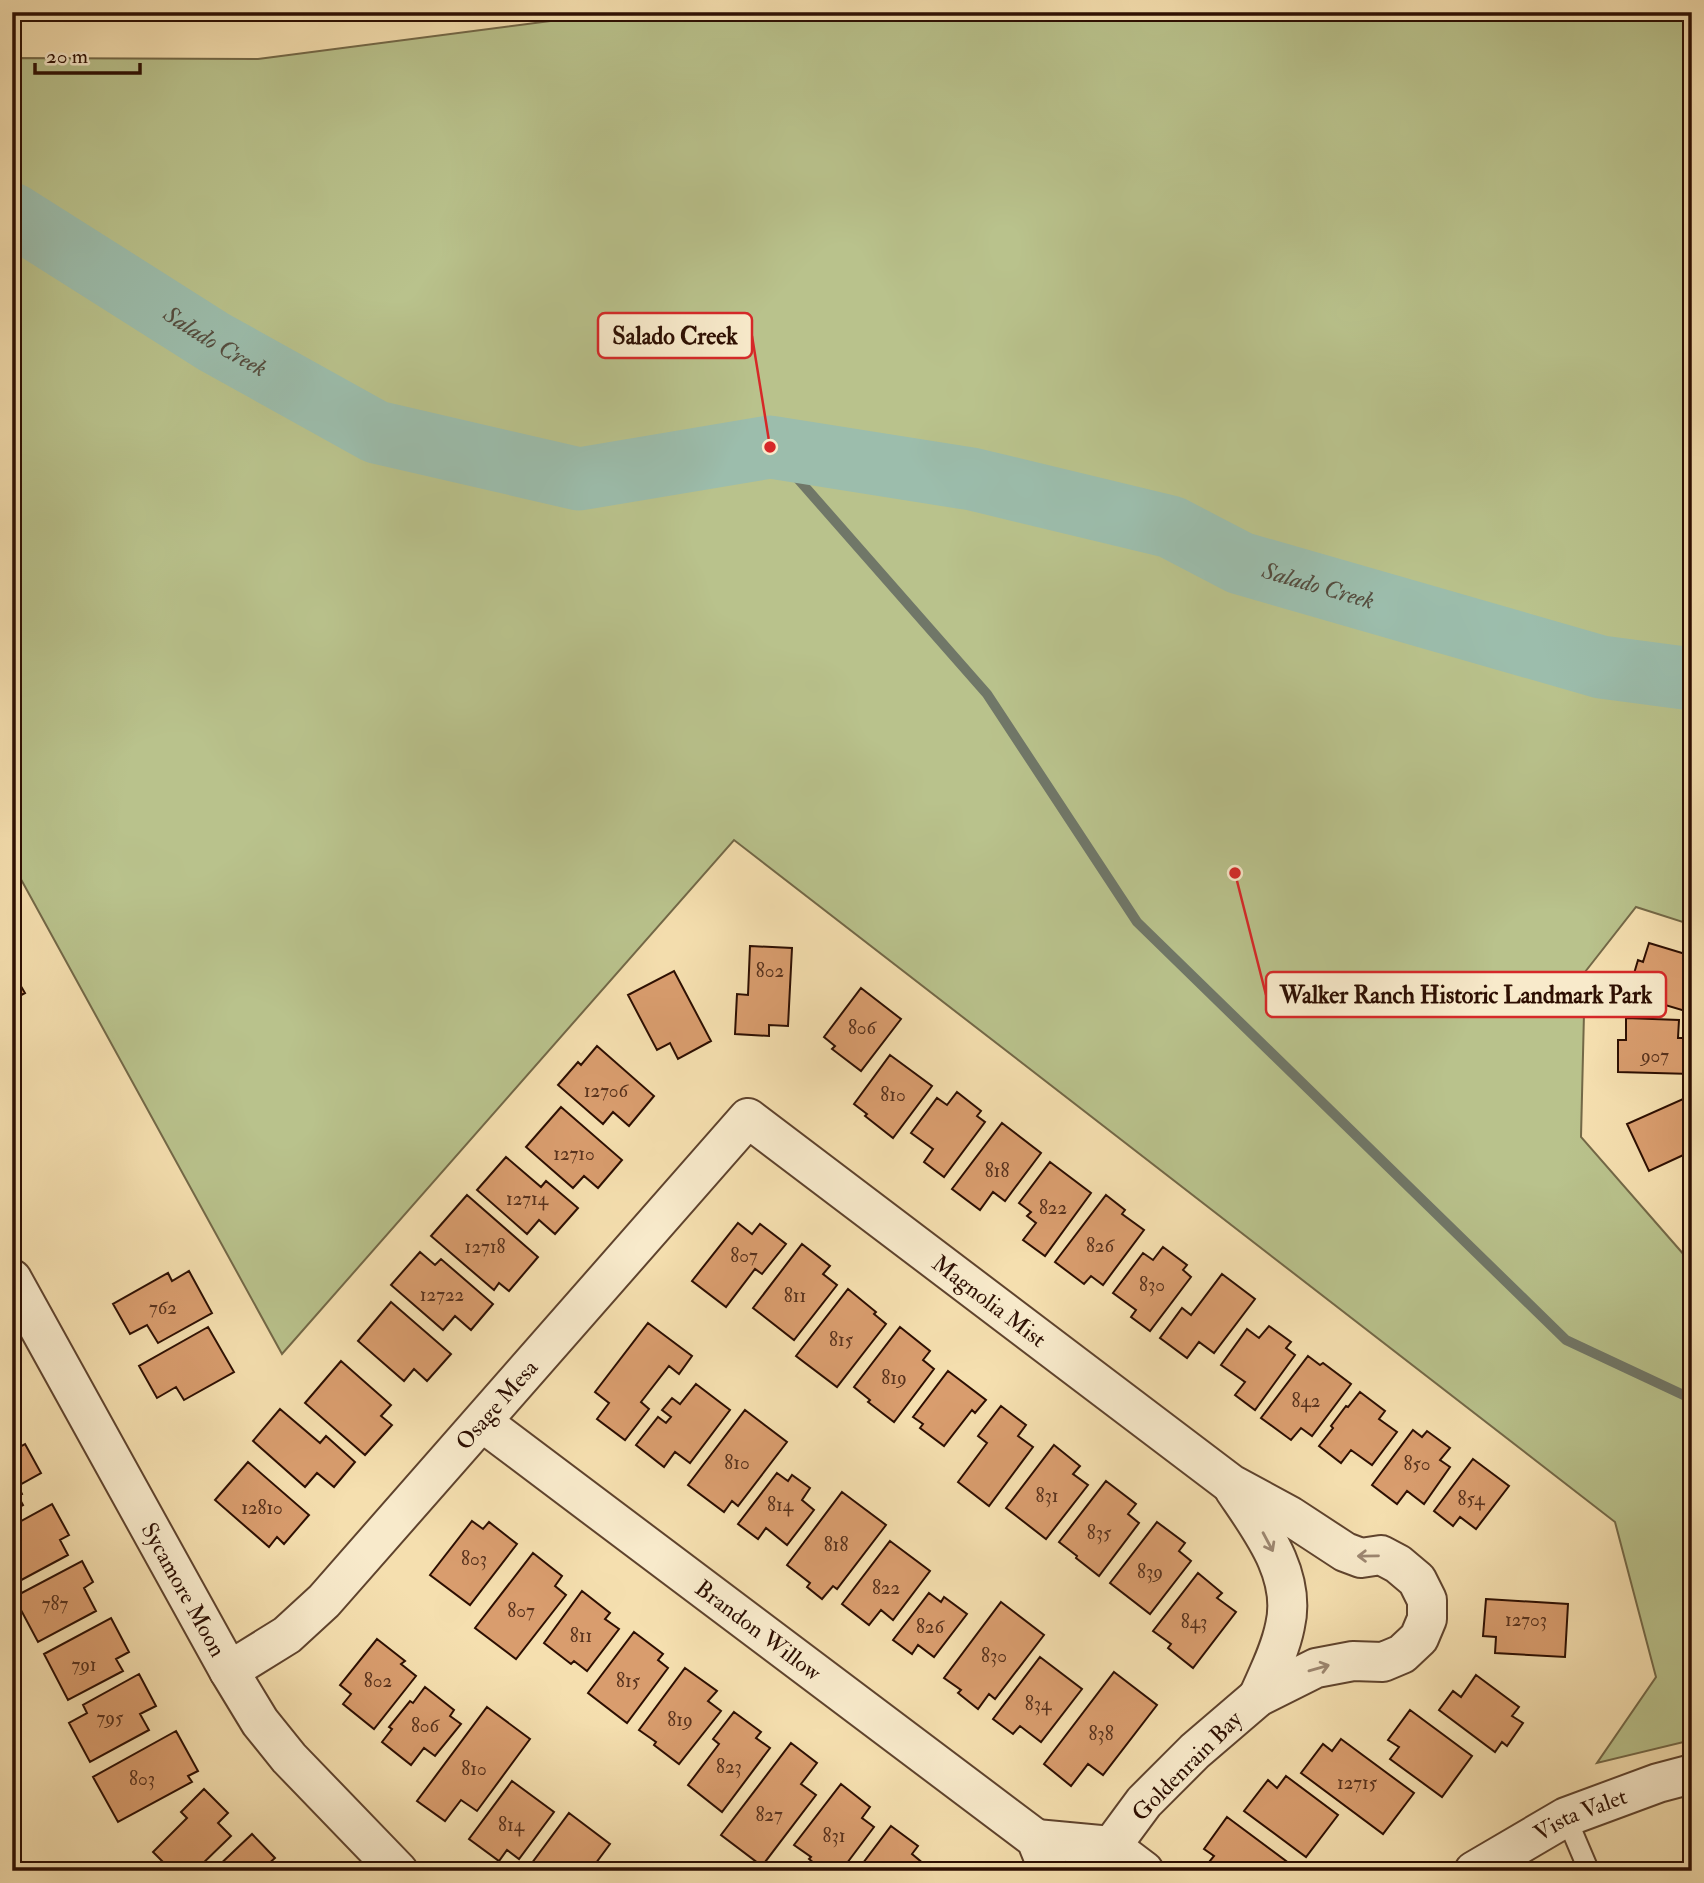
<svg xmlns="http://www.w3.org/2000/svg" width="1704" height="1883" font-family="'IM FELL Double Pica',serif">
  <rect width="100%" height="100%" fill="#f5dfaf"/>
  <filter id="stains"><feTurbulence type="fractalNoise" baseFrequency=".00286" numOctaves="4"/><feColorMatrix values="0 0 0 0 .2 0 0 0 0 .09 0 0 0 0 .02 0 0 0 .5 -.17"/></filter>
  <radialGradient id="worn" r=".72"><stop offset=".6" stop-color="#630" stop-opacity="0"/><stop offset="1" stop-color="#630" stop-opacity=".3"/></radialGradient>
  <!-- green -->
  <path fill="#b9c28c" stroke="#736847" stroke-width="2" d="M620,12H1692V925L1636,907L1585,972L1581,1137L1692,1264V1740L1597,1763L1656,1677L1615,1522L734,840L282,1354L12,863V58L258,59Z"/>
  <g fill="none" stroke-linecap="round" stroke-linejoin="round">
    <!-- stream -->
    <path stroke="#707768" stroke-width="10" d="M770,447L987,694L1137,922L1566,1340L1692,1399"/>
    <!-- river -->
    <path stroke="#9cbdac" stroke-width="63" id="s1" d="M12,214L214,342L376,432L579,479L770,447L972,479L1171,527L1240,563L1601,667L1692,679"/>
  </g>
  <!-- building -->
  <path fill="#d99d6e" stroke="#2d0f02" stroke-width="2" d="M1649,943L1692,956V1013L1628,994L1638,960L1643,962Z
    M750,946L792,948L788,1026L769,1025V1036L735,1034L737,994L748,995Z
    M12,971L25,993L12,1000Z
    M674,971L711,1041L678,1059L670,1043L657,1050L628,995Z
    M861,988L901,1019L861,1071L832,1049L835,1046L824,1037Z
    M1626,1018L1679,1020L1678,1038H1692V1074L1618,1072V1040H1626Z
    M597,1046L654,1096L629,1126L613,1112L603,1124L558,1085L578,1062L581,1065Z
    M890,1055L932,1086L893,1138L865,1116L867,1114L854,1104Z
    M957,1092L981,1111L977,1116L985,1122L944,1177L924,1162L933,1149L911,1133L937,1098L947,1105Z
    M1692,1095V1151L1649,1171L1627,1124Z
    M561,1107L622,1160L598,1188L584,1176L573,1188L526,1147Z
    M1002,1123L1041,1153L1005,1201L993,1192L980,1210L952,1189Z
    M506,1157L541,1187L546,1181L578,1208L555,1234L539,1220L527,1234L477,1190Z
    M1050,1162L1091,1193L1045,1256L1023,1240L1036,1223L1027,1216L1031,1212L1019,1203Z
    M467,1195L538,1257L509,1291L499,1283L494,1290L431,1236Z
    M1106,1195L1125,1210L1122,1214L1144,1230L1103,1285L1091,1276L1084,1284L1055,1262Z
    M738,1223L752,1234L760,1224L786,1244L762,1274L755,1269L726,1307L692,1281Z
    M802,1244L830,1266L823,1274L837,1285L794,1340L753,1308Z
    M1163,1247L1187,1265L1183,1270L1191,1277L1150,1331L1131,1317L1136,1310L1113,1293L1143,1253L1153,1260Z
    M420,1252L435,1265L441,1259L493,1304L471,1330L455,1316L443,1330L391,1285Z
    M189,1271L212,1313L158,1343L147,1325L130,1334L113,1304L168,1273L172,1281Z
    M1222,1274L1255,1299L1214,1353L1199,1342L1187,1358L1160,1338L1182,1308L1191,1315Z
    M848,1289L876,1312L874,1314L886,1324L837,1387L796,1356Z
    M391,1302L451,1354L427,1381L414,1369L404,1381L358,1341Z
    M648,1323L692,1356L679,1374L669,1366L641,1402L649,1409L625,1440L597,1419L609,1403L595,1392Z
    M1269,1326L1291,1342L1286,1348L1295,1355L1255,1410L1235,1395L1245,1382L1221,1365L1247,1329L1259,1338Z
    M208,1327L234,1372L184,1400L176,1387L157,1398L139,1366Z
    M900,1327L930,1351L923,1360L934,1369L894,1422L868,1402L870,1400L854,1387Z
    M1308,1356L1320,1365L1323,1363L1351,1384L1312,1436L1301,1428L1291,1440L1261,1418Z
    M341,1361L391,1405L381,1416L392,1425L365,1455L305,1403Z
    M948,1371L986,1400L975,1413L972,1410L944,1446L920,1428L923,1424L913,1417Z
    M696,1384L730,1410L690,1463L675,1452L664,1467L636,1445L658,1417L666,1423L671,1417L662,1410L672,1398L680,1404Z
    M1360,1392L1385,1411L1379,1419L1397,1432L1372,1465L1351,1450L1341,1463L1319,1446L1333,1428L1331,1426L1346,1406L1348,1407Z
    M1001,1406L1026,1425L1018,1436L1033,1447L989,1506L958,1482L987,1443L978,1436Z
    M280,1409L320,1443L326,1436L355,1462L334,1487L317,1473L305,1487L253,1441Z
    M745,1410L787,1442L738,1506L732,1501L724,1512L688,1485Z
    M1413,1430L1422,1437L1427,1431L1450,1448L1440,1460L1450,1467L1424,1504L1407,1491L1397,1504L1372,1485Z
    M25,1444L41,1473L18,1486L22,1494L18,1496L23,1505L12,1511V1451Z
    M1054,1445L1080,1466L1073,1474L1088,1485L1046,1539L1006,1508Z
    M1473,1459L1509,1486L1476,1529L1460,1517L1453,1526L1434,1511Z
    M248,1462L309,1515L284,1544L277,1537L269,1547L215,1500Z
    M777,1473L788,1481L792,1475L810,1488L802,1500L814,1510L787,1545L766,1528L758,1539L738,1524Z
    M1106,1481L1136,1504L1128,1514L1139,1523L1099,1576L1076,1558L1077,1556L1059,1542Z
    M842,1492L886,1525L837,1589L833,1586L822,1599L807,1587L810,1583L787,1565Z
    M52,1504L69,1535L60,1540L68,1555L12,1585V1526Z
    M472,1521L483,1529L489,1522L517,1544L470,1605L430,1575Z
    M1157,1522L1185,1543L1179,1551L1191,1561L1150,1614L1110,1583Z
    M890,1541L930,1571L893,1620L881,1610L869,1625L842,1604Z
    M533,1553L562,1576L555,1586L566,1595L516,1659L475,1628Z
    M82,1561L93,1582L84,1588L96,1611L38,1642L14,1597Z
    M1198,1573L1222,1593L1217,1598L1236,1612L1193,1668L1168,1648L1171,1644L1153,1631Z
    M582,1591L610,1613L605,1619L619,1629L587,1671L574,1661L571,1664L544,1643Z
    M929,1593L941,1602L944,1597L967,1614L934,1657L918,1645L912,1654L893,1640Z
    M1486,1599L1568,1604L1565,1657L1495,1653L1496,1637L1483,1636Z
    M1001,1602L1044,1635L995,1699L989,1694L978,1709L958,1693L961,1690L944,1678Z
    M111,1618L129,1652L116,1659L123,1671L68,1700L44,1654Z
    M634,1632L663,1654L658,1660L668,1668L627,1723L588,1693Z
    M377,1639L405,1661L401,1664L416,1676L374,1729L343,1704L351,1694L340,1685Z
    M1040,1657L1082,1689L1041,1742L1020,1726L1013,1734L993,1719Z
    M685,1668L717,1691L708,1701L721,1711L679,1764L654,1745L656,1742L639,1730Z
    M1114,1672L1157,1705L1103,1775L1088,1764L1071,1786L1044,1764Z
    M139,1674L156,1706L140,1714L149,1730L90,1762L69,1723L87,1713L83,1705Z
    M1476,1675L1519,1707L1512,1716L1523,1723L1507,1746L1502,1742L1495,1752L1439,1710L1453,1691L1461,1697Z
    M425,1687L454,1710L450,1716L461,1724L435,1756L424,1748L411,1765L382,1742L392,1729L389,1727L410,1701L413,1703Z
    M487,1707L530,1739L477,1811L461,1800L445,1821L417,1801Z
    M1410,1710L1472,1756L1442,1797L1390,1759L1399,1747L1388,1740Z
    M734,1712L761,1732L756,1738L770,1748L722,1812L688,1785L719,1744L713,1739Z
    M176,1731L198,1771L188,1776L192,1782L118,1822L93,1777Z
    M1341,1739L1414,1793L1383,1834L1301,1773L1323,1744L1332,1751Z
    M791,1743L817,1763L801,1784L816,1795L762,1866L721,1835Z
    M1286,1776L1338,1815L1306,1857L1244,1811L1268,1780L1277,1788Z
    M512,1781L554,1812L519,1859L507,1850L499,1861L469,1839Z
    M841,1784L870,1807L862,1818L874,1827L841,1871H824L809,1859L811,1857L794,1845Z
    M204,1789L228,1813L218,1823L231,1836L195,1871H172L153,1852L187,1818L181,1812Z
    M569,1813L610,1844L590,1871H526Z
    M1227,1817L1290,1864L1284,1871H1210L1205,1867L1214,1856L1204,1849Z
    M891,1826L918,1846L912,1854L924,1864L920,1871H857Z
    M252,1834L275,1858L266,1866L271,1871H213Z"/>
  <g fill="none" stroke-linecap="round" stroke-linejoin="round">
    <defs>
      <path id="service" d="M1566,1817L1589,1871"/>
      <g id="minor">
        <path id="s2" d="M12,1279L229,1671L260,1722L289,1758L398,1871"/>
        <path id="s3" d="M482,1422L1036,1839L1049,1871"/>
        <path d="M1234,1489C1261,1529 1297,1575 1285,1626C1280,1651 1268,1674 1258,1697"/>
        <path id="s4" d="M229,1671L287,1635L324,1601L748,1118L1231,1484L1290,1516L1345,1552L1361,1558L1381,1555L1398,1564L1417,1580L1427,1600V1619L1419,1638L1402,1654L1383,1662L1353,1661L1316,1668L1258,1697L1195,1751L1144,1802L1093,1871"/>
        <path d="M1036,1839L1111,1846L1144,1871"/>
        <path id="s5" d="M1474,1871L1566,1817L1658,1783L1692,1774"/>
      </g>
    </defs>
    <!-- service casing -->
    <use href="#service" stroke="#5f432d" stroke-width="23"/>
    <!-- minor casing -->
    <use href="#minor" stroke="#5f432d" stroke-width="42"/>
    <!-- service -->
    <use href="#service" stroke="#f8eacb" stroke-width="19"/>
    <!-- minor -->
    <use href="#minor" stroke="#f8eacb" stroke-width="38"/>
  </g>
  <!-- one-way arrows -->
  <defs><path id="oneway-shaft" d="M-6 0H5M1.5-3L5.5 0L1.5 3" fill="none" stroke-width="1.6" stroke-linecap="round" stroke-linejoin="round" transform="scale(1.75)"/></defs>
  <g stroke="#9d8771">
    <use href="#oneway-shaft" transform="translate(1268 1542) rotate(62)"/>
    <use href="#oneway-shaft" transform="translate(1368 1556) rotate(179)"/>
    <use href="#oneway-shaft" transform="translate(1319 1668) rotate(-16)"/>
  </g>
  <g text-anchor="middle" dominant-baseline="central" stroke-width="6" stroke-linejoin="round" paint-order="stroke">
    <!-- number labels -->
    <g font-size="19" fill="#58321d">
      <text x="770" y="971">802</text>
      <text x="862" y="1028">806</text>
      <text x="1655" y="1056">907</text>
      <text x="606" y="1091">12706</text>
      <text x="893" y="1095">810</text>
      <text x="574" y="1154">12710</text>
      <text x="997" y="1171">818</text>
      <text x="527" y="1199">12714</text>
      <text x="1053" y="1208">822</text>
      <text x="1100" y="1246">826</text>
      <text x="485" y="1247">12718</text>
      <text x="744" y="1256">807</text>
      <text x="1152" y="1285">830</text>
      <text x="442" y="1295">12722</text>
      <text x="795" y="1296">811</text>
      <text x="163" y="1308">762</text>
      <text x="841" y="1340">815</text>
      <text x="894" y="1378">819</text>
      <text x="1306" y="1401">842</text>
      <text x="737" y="1463">810</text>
      <text x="1417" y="1464">850</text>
      <text x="1047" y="1496">831</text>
      <text x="1471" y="1499">854</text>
      <text x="780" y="1505">814</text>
      <text x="262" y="1508">12810</text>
      <text x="1099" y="1533">835</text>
      <text x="836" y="1545">818</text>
      <text x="474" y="1559">803</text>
      <text x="1150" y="1572">839</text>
      <text x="886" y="1588">822</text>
      <text x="55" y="1604">787</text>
      <text x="521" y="1611">807</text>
      <text x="1526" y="1620">12703</text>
      <text x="1194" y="1622">843</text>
      <text x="930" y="1627">826</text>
      <text x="581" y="1636">811</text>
      <text x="994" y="1656">830</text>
      <text x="84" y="1665">791</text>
      <text x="378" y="1681">802</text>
      <text x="628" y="1681">815</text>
      <text x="1038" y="1704">834</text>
      <text x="110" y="1718">795</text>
      <text x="680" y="1720">819</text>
      <text x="425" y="1726">806</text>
      <text x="1101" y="1734">838</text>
      <text x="729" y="1767">823</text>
      <text x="474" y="1769">810</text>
      <text x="142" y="1779">803</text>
      <text x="1357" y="1783">12715</text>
      <text x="769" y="1815">827</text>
      <text x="511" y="1825">814</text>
      <text x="834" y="1836">831</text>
    </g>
    <!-- street labels -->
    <g font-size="23" fill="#2d0f02" stroke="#f8eacb">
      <text stroke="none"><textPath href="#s4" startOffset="1064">Magnolia Mist</textPath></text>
      <text stroke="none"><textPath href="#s4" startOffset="380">Osage Mesa</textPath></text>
      <text stroke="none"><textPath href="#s2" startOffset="355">Sycamore Moon</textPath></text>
      <text stroke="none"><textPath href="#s3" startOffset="346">Brandon Willow</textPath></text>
      <text transform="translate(1187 1766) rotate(-45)">Goldenrain Bay</text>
      <text stroke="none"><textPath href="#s5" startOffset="121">Vista Valet</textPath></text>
    </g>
    <!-- water labels -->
    <g font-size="24" font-style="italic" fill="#544c3e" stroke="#f8eacb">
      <text stroke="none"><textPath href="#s1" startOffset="240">Salado Creek</textPath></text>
      <text stroke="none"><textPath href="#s1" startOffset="1395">Salado Creek</textPath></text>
    </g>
  </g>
  <!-- callouts -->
  <path fill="none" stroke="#d62828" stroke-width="2.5" d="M770 447L752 336M1235 873L1266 995"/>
  <g fill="#d62828" stroke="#f8eacb" stroke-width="2.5">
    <circle cx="770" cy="447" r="7"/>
    <circle cx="1235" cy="873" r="7"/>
  </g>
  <g fill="#f8eacb" stroke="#d62828" stroke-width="2.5">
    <rect x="598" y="313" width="154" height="45" rx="7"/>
    <rect x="1266" y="972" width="400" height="45" rx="7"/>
  </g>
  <g font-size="24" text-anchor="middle" font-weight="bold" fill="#2d0f02">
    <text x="675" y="344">Salado Creek</text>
    <text x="1466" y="1003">Walker Ranch Historic Landmark Park</text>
  </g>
  <!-- margin -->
  <rect width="1704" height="1883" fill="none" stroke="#f5dfaf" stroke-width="42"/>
  <rect x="14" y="14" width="1676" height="1855" fill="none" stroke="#2d0f02" stroke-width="3.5"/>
  <rect x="21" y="21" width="1662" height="1841" fill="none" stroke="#2d0f02" stroke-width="2"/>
  <!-- scale -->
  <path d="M35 63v10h105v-10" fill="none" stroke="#2d0f02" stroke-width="3.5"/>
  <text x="46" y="63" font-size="21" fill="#2d0f02" stroke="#f8eacb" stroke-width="5" paint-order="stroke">20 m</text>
  <rect width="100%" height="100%" filter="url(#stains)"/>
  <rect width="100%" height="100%" fill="url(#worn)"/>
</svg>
